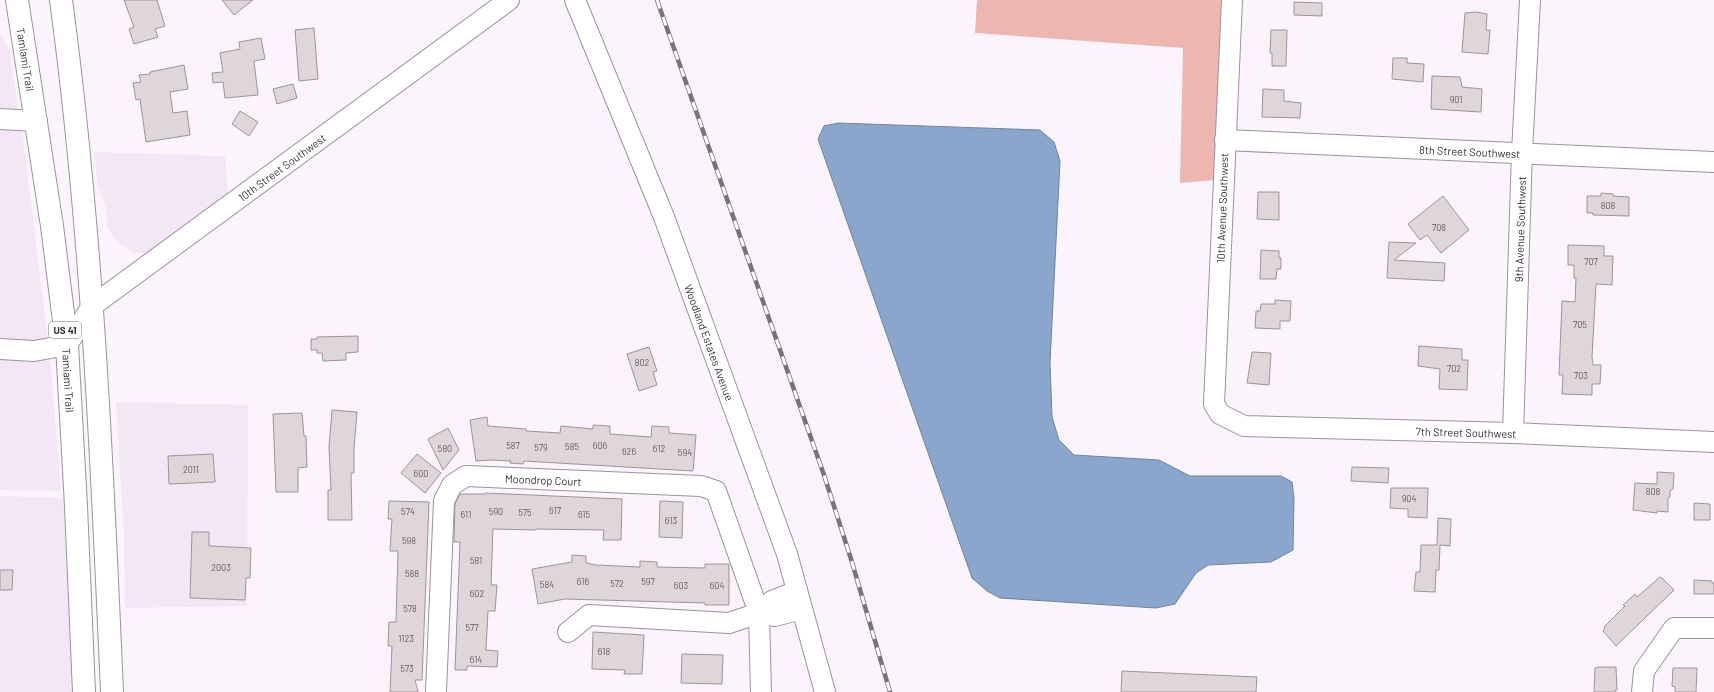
<svg xmlns="http://www.w3.org/2000/svg" width="1714" height="692" font-family="Barlow,sans-serif">
  <rect width="100%" height="100%" fill="#fbf4fc"/>
  <!-- built -->
  <path fill="#f3e7f5" d="M0,34L9,50L19,113L0,112Z
    M0,127L22,128L48,341L0,342Z
    M94,152L225,156L228,196L147,254L133,252L119,243L107,228L106,208L98,187Z
    M0,356H50L61,491L0,490Z
    M116,402L248,405L247,606L125,608L124,536Z
    M0,496L65,498L75,692H0Z"/>
  <!-- green -->
  <path fill="#edb6b1" d="M977,0H1223L1215,180L1180,183L1183,48L975,33Z"/>
  <!-- water -->
  <path fill="#8aa6cd" stroke="#70839f" d="M838,123L1040,130L1054,142L1060,161L1050,363L1052,417L1059,440L1074,455L1159,460L1190,476H1281L1292,482L1294,498L1293,550L1271,562L1208,565L1196,573L1175,604L1156,608L1000,598L987,591L972,578L818,139L824,126Z"/>
  <!-- building -->
  <path fill="#e0d6da" stroke="#9e9498" d="M124,0H157L165,26L155,29L158,37L134,44L129,29L134,27Z
    M222,0H253L234,15Z
    M1294,2L1322,3V16L1294,15Z
    M1476,12L1487,14L1486,30H1490L1488,54L1462,52L1465,13Z
    M314,28L318,79L299,81L295,30Z
    M1271,30H1287L1286,66H1272V53H1270Z
    M261,38L265,59L254,61L258,95L225,98L223,82L213,83L212,73L223,72L220,53L240,49L239,42Z
    M1393,58H1407V63L1424,64L1423,82L1392,79Z
    M184,65L188,89L170,92L173,113L187,111L190,135L146,142L140,99L136,100L133,83L141,82L139,75L150,74V72Z
    M1432,76L1460,77L1462,87L1482,89L1481,112L1431,109Z
    M293,84L297,98L277,104L273,89Z
    M1263,89L1284,90V101L1301,103L1300,118L1262,117Z
    M240,111L258,122L249,136L232,124Z
    M1258,192H1279V220L1257,219Z
    M1601,193L1613,194V196L1629,197V216L1593,215V213H1587V196H1601Z
    M1443,196L1469,230L1441,253L1427,235L1420,240L1408,224Z
    M1389,242L1416,243L1394,260L1445,263L1444,281L1387,278Z
    M1568,245L1604,246V256H1613L1612,285L1596,284L1592,357L1593,365H1601L1600,384H1592V395L1562,394L1563,375H1559L1562,301L1575,302L1576,278H1574V265H1568Z
    M1261,250L1279,251V258H1281V269H1277L1276,279H1260Z
    M1275,300L1291,301L1290,321H1280V329L1255,328L1256,311H1260L1261,304H1275Z
    M358,336V352L346,353V360L323,361L322,353H317V350H311V339H317V337Z
    M1419,346L1462,349V360H1468L1467,390L1439,389L1440,369L1418,366Z
    M649,347L657,371L653,372L657,385L639,391L627,354Z
    M1252,352L1271,353L1269,385L1247,383Z
    M332,410L357,412L354,448V473H351L352,520H328V490H331L329,447Z
    M302,413L304,436H306L307,467L298,468V492H276L273,414Z
    M487,417L488,426L526,429V431L560,433L561,426L593,429V425L610,426V434L651,437L652,426L669,427V433L696,435L693,471L524,461L523,464L510,463L511,461L492,460L476,461L470,420Z
    M448,428L459,450L443,470L428,439Z
    M213,454L215,482L169,484L168,456Z
    M417,454L441,473L425,493L401,473Z
    M1352,467L1389,468L1388,483L1351,481Z
    M1657,472L1674,473L1673,489L1670,491V497L1668,498V512L1657,511V513L1633,510L1635,483L1657,484Z
    M1391,488H1428L1427,518L1408,517V509L1390,508Z
    M485,493L622,499L621,540H603L604,530L536,529V530L493,529L491,585H497L495,611H488L486,650L498,651L497,667L467,666V670H455L460,542H454L455,504L460,494H485Z
    M389,501L429,502L422,680H415L418,692H390L392,646H388L389,622H396L398,551H390L392,519H388Z
    M660,501L683,502L682,538L659,537Z
    M1694,503L1710,504V520H1694Z
    M1438,518L1451,519L1450,546L1440,545L1439,570H1436L1435,592L1414,591L1416,572H1420L1421,545H1437Z
    M192,532H209V546L251,548L250,578H246L245,600L190,598Z
    M572,555L586,556V563L596,565L640,567V561L657,562V567L705,568V564H729V605H705V603L565,599L538,604L532,569L572,562Z
    M0,570H13L12,590H0Z
    M1660,577L1662,578L1674,590L1616,646L1603,631L1605,628L1604,627L1625,606L1623,605L1635,594L1637,597Z
    M1694,580L1712,581V583H1714V594H1694Z
    M593,632L644,635L642,674H624L625,670L592,669Z
    M682,654L723,655L722,684L681,683Z
    M1599,667H1616L1617,690H1615V692H1594L1595,668Z
    M1673,668H1697L1696,692H1675V687L1672,686Z
    M1122,671L1257,677L1256,692H1121Z"/>
  <g fill="none" stroke-linecap="round" stroke-linejoin="round">
    <defs>
      <g id="minor">
        <path id="s1" d="M575,0L664,217L787,554L825,692"/>
        <path id="s2" d="M1232,0L1214,404L1220,414L1244,426L1513,433L1714,442"/>
        <path d="M0,119L37,121"/>
        <path id="s3" d="M1225,140L1714,162"/>
        <path id="s4" d="M0,349L34,351L67,345L92,306L509,0"/>
        <path id="s5" d="M1513,433L1522,152L1530,0"/>
        <path d="M759,613L772,601L797,591"/>
        <path d="M568,632L589,615L729,623L759,613L775,616L801,609"/>
        <path id="s6" d="M436,692L444,501L452,485L466,476L701,486L716,491L759,613L761,692"/>
        <path d="M1642,692L1644,671L1674,628H1714"/>
      </g>
      <g id="major">
        <path id="s7" d="M17,0L52,226L67,345L76,506L84,692"/>
        <path d="M61,0C92,229 102,461 112,692"/>
      </g>
    </defs>
    <!-- minor casing -->
    <use href="#minor" stroke="#9a949c" stroke-width="22"/>
    <!-- major casing -->
    <use href="#major" stroke="#9a949c" stroke-width="24"/>
    <!-- minor -->
    <use href="#minor" stroke="#fff" stroke-width="20"/>
    <!-- major -->
    <use href="#major" stroke="#fff" stroke-width="22"/>
    <defs>
      <path id="rail" d="M657,0L824,475L851,559L890,692"/>
    </defs>
    <!-- rail casing -->
    <use href="#rail" stroke="#777378" stroke-width="4.5"/>
    <!-- rail -->
    <use href="#rail" stroke="#fff" stroke-width="3" stroke-dasharray="9" stroke-linecap="butt"/>
  </g>
  <g text-anchor="middle" dominant-baseline="central" stroke-width="4" stroke-linejoin="round" paint-order="stroke">
    <!-- number labels -->
    <g font-size="9" fill="#605b5e">
      <text x="1456" y="99">901</text>
      <text x="1608" y="205">808</text>
      <text x="1439" y="227">708</text>
      <text x="1591" y="261">707</text>
      <text x="1580" y="324">705</text>
      <text x="642" y="362">802</text>
      <text x="1454" y="368">702</text>
      <text x="1581" y="375">703</text>
      <text x="513" y="445">587</text>
      <text x="600" y="445">606</text>
      <text x="572" y="446">585</text>
      <text x="541" y="447">579</text>
      <text x="445" y="448">580</text>
      <text x="659" y="448">612</text>
      <text x="629" y="451">626</text>
      <text x="685" y="452">594</text>
      <text x="191" y="469">2011</text>
      <text x="421" y="473">600</text>
      <text x="1653" y="491">808</text>
      <text x="1409" y="498">904</text>
      <text x="555" y="510">617</text>
      <text x="408" y="511">574</text>
      <text x="496" y="511">590</text>
      <text x="525" y="512">575</text>
      <text x="466" y="514">611</text>
      <text x="584" y="514">615</text>
      <text x="671" y="520">613</text>
      <text x="409" y="540">598</text>
      <text x="476" y="560">581</text>
      <text x="221" y="567">2003</text>
      <text x="412" y="573">588</text>
      <text x="583" y="581">616</text>
      <text x="648" y="581">597</text>
      <text x="617" y="583">572</text>
      <text x="547" y="584">584</text>
      <text x="681" y="585">603</text>
      <text x="717" y="585">604</text>
      <text x="477" y="593">602</text>
      <text x="410" y="608">578</text>
      <text x="472" y="627">577</text>
      <text x="406" y="638">1123</text>
      <text x="604" y="651">618</text>
      <text x="476" y="659">614</text>
      <text x="407" y="668">573</text>
    </g>
    <!-- shield labels -->
    <rect fill="#fff" stroke="#727072" stroke-width="1" x="49" y="322" width="32" height="16" rx="3"/>
    <g font-size="10" font-weight="bold" fill="#353235">
      <text x="65" y="330">US 41</text>
    </g>
    <!-- street labels -->
    <g font-size="11" fill="#353235" stroke="#fff">
      <text stroke="none"><textPath href="#s7" startOffset="60">Tamiami Trail</textPath></text>
      <text stroke="none"><textPath href="#s3" startOffset="245">8th Street Southwest</textPath></text>
      <text stroke="none"><textPath href="#s4" startOffset="349">10th Street Southwest</textPath></text>
      <text transform="translate(1222 208) rotate(-88)">10th Avenue Southwest</text>
      <text stroke="none"><textPath href="#s5" startOffset="204">9th Avenue Southwest</textPath></text>
      <text stroke="none"><textPath href="#s1" startOffset="368">Woodland Estates Avenue</textPath></text>
      <text stroke="none"><textPath href="#s7" startOffset="384">Tamiami Trail</textPath></text>
      <text stroke="none"><textPath href="#s2" startOffset="665">7th Street Southwest</textPath></text>
      <text stroke="none"><textPath href="#s6" startOffset="303">Moondrop Court</textPath></text>
    </g>
  </g>
</svg>
